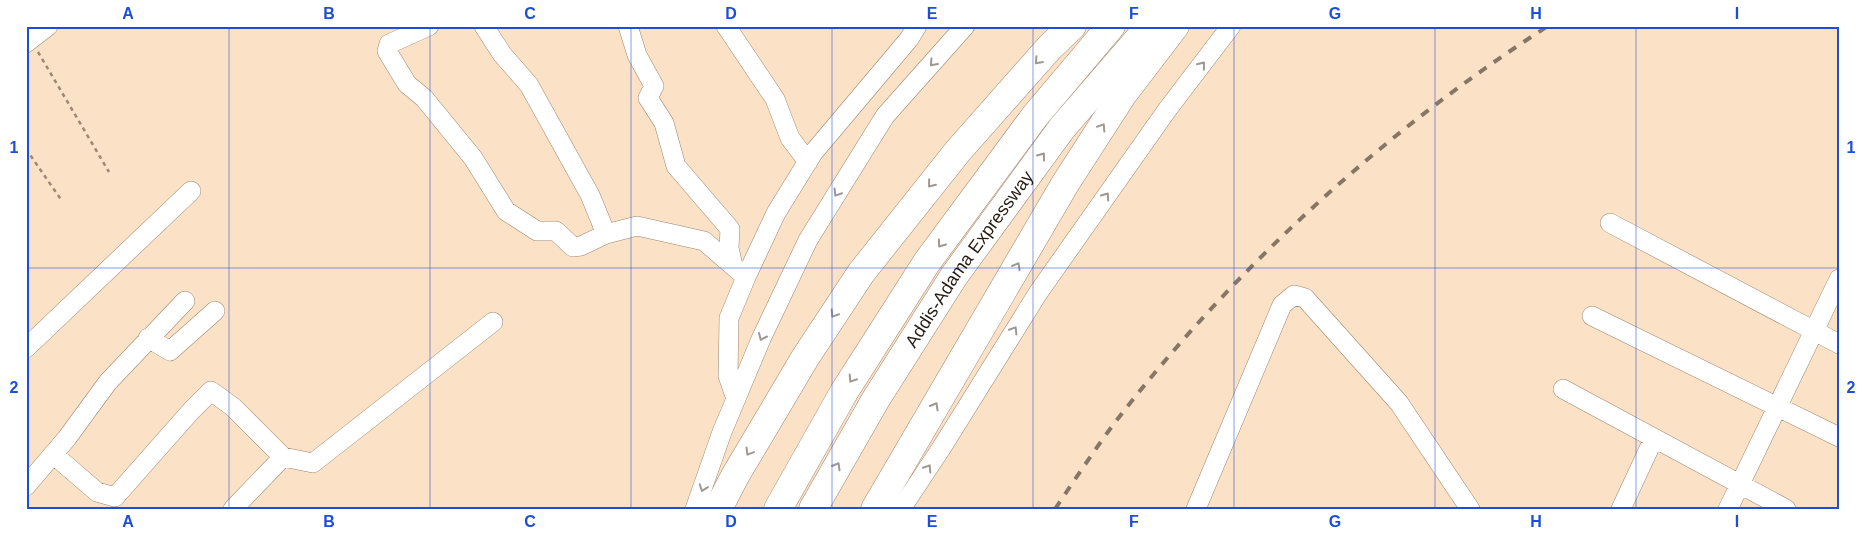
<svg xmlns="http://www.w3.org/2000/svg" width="1865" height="535" font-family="Arial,sans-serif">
  <rect width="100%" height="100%" fill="#fbe1c6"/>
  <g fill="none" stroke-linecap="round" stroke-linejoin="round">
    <defs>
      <path id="minor" d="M429,26L389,44L387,51L407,84L424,98L473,158L506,211L537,231H556L573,247L581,246L606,234L637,226L704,241L746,277L729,318L728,376L736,399
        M484,26L502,54L529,85L590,195L606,234
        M628,26L637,55L654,86L648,98L664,123L676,166L730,229L729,248L733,266
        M726,26L775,99L790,138L808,162
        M26,43L48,26
        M1610,223L1839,344
        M746,277L776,213L813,153L909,39L917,26
        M1592,316L1839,437
        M148,338L170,351L215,311
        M26,348L191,191
        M1563,389L1786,509
        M53,454L97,492L115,497L191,411L211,391L233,407L283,457L233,509
        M283,457L313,463L493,322
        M26,486L67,438L108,382L185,301
        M695,509L722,432L761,339L808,240L885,116L965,26
        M901,509L942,447L1038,293L1167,110L1231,26
        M1196,509L1282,305L1294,295L1305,298L1399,403L1470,509
        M1621,509L1654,438
        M1728,509L1839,279"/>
      <g id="highway">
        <path d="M718,509L735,476L805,358L861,273L958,151L1050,47L1072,26"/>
        <path d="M778,509L844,392L927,262L1035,116L1111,26"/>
        <path id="s1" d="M813,509L876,399L954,276L1062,128L1150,26"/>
        <path d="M875,509L1065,184L1123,94L1175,26"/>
      </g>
    </defs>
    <!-- minor casing -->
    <use href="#minor" stroke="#9d856d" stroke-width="20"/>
    <!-- highway casing -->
    <use href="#highway" stroke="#9d856d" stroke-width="29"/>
    <!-- path -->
    <path stroke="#9b8875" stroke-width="2.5" stroke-dasharray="4 4" stroke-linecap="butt" d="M38,52L109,172
      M26,149L62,201"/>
    <!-- minor -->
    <use href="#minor" stroke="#fff" stroke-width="19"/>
    <!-- highway -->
    <use href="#highway" stroke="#fff" stroke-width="28"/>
    <!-- rail -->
    <path stroke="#887665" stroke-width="4" stroke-dasharray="9 9" stroke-linecap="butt" d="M1055,509C1074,481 1093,452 1113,425C1232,270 1384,131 1548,26"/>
  </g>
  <!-- one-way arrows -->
  <defs><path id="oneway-chevron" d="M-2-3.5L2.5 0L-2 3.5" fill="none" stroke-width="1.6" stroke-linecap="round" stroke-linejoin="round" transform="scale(1.25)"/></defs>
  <g stroke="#9d9894">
    <use href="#oneway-chevron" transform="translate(1038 61) rotate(132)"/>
    <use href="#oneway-chevron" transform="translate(933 63) rotate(132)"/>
    <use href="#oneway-chevron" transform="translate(1202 65) rotate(-52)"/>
    <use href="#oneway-chevron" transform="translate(1102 127) rotate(-57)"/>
    <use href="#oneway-chevron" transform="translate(1042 156) rotate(-54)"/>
    <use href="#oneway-chevron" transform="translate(931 184) rotate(129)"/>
    <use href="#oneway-chevron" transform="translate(837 193) rotate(122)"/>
    <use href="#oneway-chevron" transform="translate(1106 196) rotate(-55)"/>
    <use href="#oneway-chevron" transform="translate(941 244) rotate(126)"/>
    <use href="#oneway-chevron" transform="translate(1017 266) rotate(-60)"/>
    <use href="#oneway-chevron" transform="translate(834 314) rotate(123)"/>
    <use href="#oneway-chevron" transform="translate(1014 330) rotate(-58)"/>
    <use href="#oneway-chevron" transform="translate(762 337) rotate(114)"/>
    <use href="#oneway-chevron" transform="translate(852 379) rotate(123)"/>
    <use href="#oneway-chevron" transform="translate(935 406) rotate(-60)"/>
    <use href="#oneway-chevron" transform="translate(749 452) rotate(121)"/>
    <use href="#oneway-chevron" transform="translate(837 466) rotate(-60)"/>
    <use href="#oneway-chevron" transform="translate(928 468) rotate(-57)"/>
    <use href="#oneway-chevron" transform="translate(703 488) rotate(109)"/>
  </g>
  <!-- grid -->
  <path fill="none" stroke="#1d4ed8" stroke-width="1" stroke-opacity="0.55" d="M229,26V509M430,26V509M631,26V509M832,26V509M1033,26V509M1234,26V509M1435,26V509M1636,26V509M26,268H1839"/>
  <g text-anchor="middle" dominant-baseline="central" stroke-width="5" stroke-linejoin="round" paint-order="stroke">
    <!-- street labels -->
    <g font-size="18" fill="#251b12" stroke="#fff">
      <text stroke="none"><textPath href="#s1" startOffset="295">Addis-Adama Expressway</textPath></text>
    </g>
  </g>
  <!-- border -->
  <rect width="1865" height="535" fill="none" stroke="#ffffff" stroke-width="55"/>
  <rect x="28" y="28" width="1810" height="480" fill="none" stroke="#1d4ed8" stroke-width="2"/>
  <g font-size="16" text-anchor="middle" font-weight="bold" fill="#1d4ed8">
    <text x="128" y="19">A</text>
    <text x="329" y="19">B</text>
    <text x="530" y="19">C</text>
    <text x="731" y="19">D</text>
    <text x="932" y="19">E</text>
    <text x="1134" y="19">F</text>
    <text x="1335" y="19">G</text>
    <text x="1536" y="19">H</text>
    <text x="1737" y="19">I</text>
    <text x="14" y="153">1</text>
    <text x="1851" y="153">1</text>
    <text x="14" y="393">2</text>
    <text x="1851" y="393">2</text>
    <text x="128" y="527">A</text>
    <text x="329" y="527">B</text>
    <text x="530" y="527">C</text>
    <text x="731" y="527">D</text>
    <text x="932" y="527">E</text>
    <text x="1134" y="527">F</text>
    <text x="1335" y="527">G</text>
    <text x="1536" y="527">H</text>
    <text x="1737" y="527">I</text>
  </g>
</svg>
